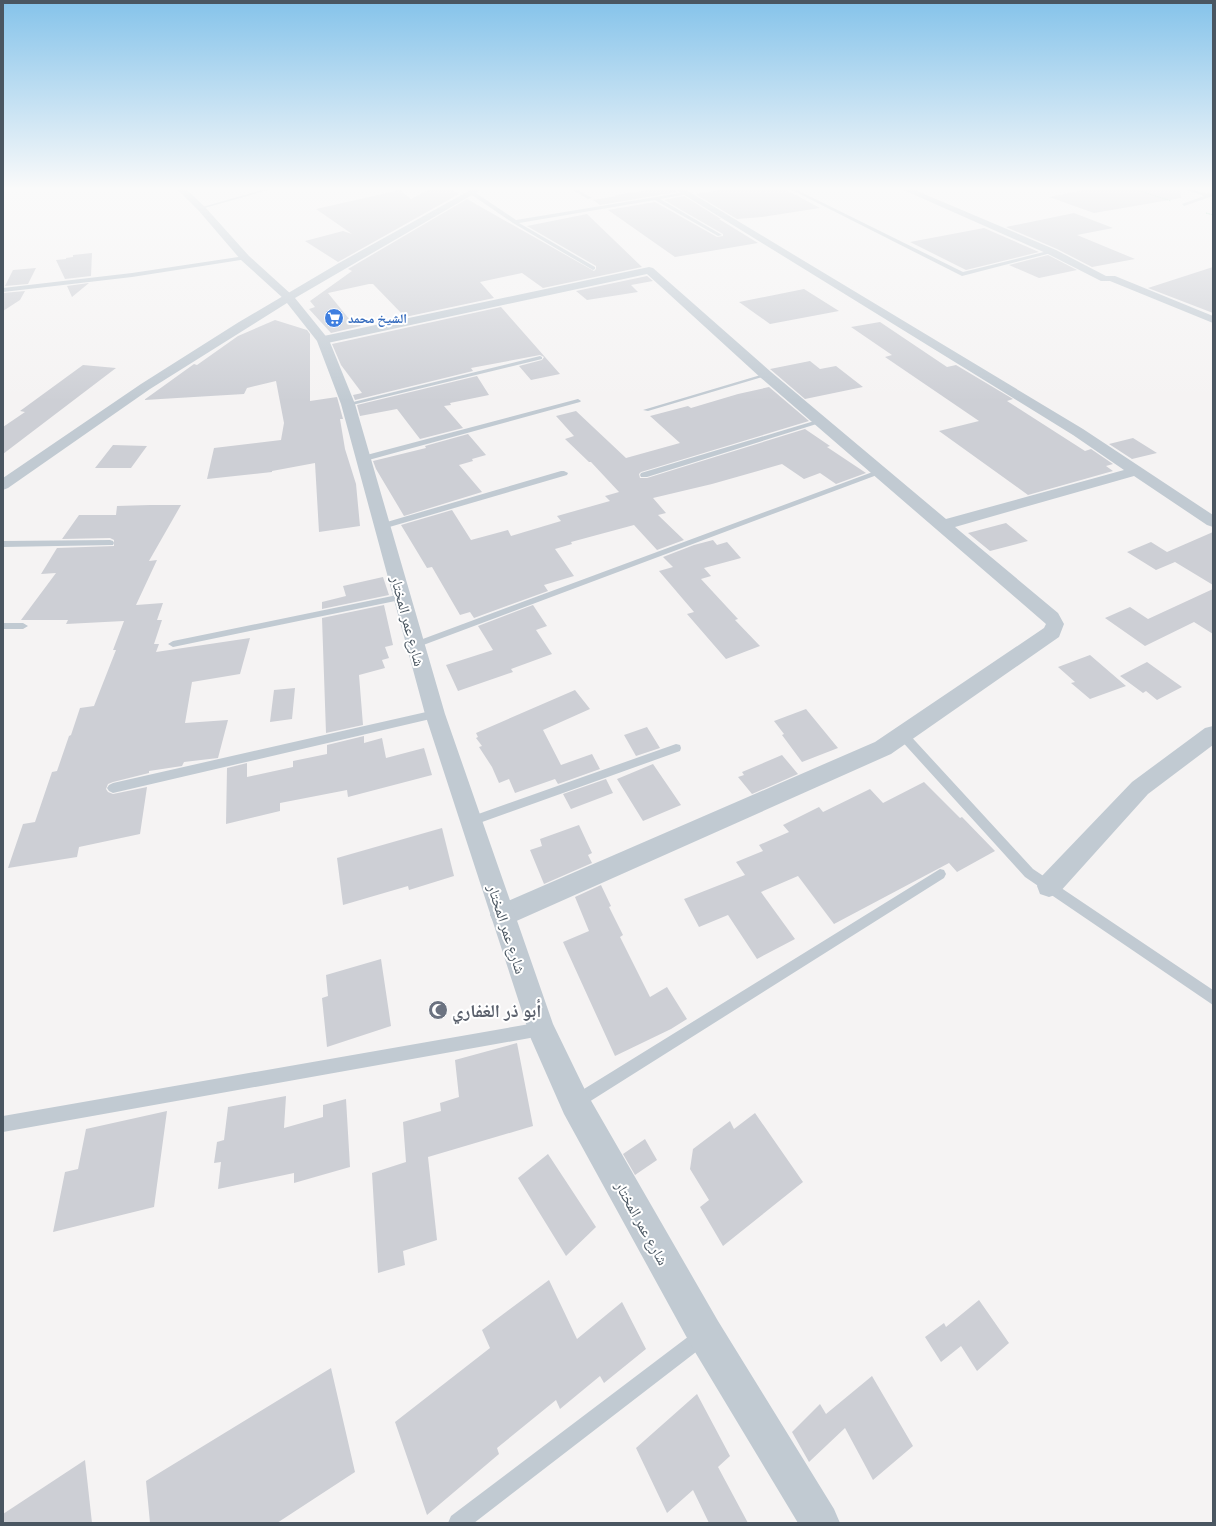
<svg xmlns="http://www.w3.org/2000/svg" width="1216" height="1526" font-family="'Titillium Web','Noto Naskh Arabic',sans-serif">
  <rect width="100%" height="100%" fill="#f5f3f3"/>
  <!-- building -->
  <path fill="#cdcfd5" d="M432,188H449L459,194L338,262L305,241L343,231L352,234L316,209L400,190L411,199Z
    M663,188H672L677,192L600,205L593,200L617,196L615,195Z
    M734,188H783L820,208L762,217L737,219L695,194Z
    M1094,188H1180L1181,198L1094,213L1049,197Z
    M684,196L721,219H719L758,243L675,257L608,210L655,202L717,237L723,236V234L664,200Z
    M467,199L594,271L596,269V266L527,226L587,214L642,267L543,288L522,273L480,282L494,298L405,317L373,284H369L328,293L354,325L359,324L361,326L331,333L309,309L315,307L310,301L352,271L348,269Z
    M1074,213L1113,228L1077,235L1135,259L1092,267L1057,249L1006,227Z
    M984,228L1039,252L966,270L910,242Z
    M92,253L91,276L65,279L56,260L66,259V258L73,257V255Z
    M1048,255L1077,270L1039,278L1009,265Z
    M1213,267V313L1148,288Z
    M36,268L28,284L5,286L13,270Z
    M647,276L653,281L631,285L638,292L587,300L576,291Z
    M89,283L72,297L67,286Z
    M804,289L839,311L770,324L739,302Z
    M25,291L20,300L3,311V293Z
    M501,307L560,374L531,380L519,366L542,360L544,357L540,355L471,368L473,371L355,400L353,395L362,393L341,365L332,344Z
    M275,320L307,330L310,334V401L337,397L343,419H340L345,449L356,484L360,526L319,532L315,463L272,471V472L207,479L214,448L281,440L284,423L276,381L247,388L244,394L144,400L194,364L197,365L238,336Z
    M880,322L947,367L956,365L1013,399L1007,401L1085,451L1091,449L1113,464L1106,466L1113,471L1028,495L939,431L979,421L885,357L892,355L851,327Z
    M810,361L820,369L836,366L863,387L805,399L770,369Z
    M83,365L116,368L3,454V427L25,412L20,411Z
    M477,376L489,395L450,403L451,405L444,406L463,428L420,439L397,409L360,416L357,405Z
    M769,387L809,421L641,472L639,474L640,478H647L805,429L830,446L827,447L866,473L836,484L820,473L804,479L782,464L712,484L653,498L666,513L658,515L684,540L657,550L634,525L571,542L572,544L555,549L574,576L544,585L548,591L474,618L470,612L460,615L432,567L427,568L401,525L452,510L471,540L508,530L511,536L561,521L557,516L610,501L605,496L619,492L591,462H589L565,439L574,436L556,416L576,411L626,458L680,443L650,416L688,406L691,408L738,394Z
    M468,434L486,455L472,459L473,461L459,465L482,492L404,516L376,469L373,461L426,448L425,446Z
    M1133,438L1157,453L1132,459L1109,444Z
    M113,445L147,446L131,468H95Z
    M150,505H181L149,561L157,560L136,605L163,603L157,620H162L154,644H159L156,652L250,638L240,674L192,682L185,723L228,720L218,758L184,762L182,766L149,771V773L113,782L108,784L106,789L108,792L113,794L147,787L140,834L79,847L77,857L8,868L23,824L35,822L52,772L57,771L69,736L71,735L80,708L94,706L116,650H113L124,621L66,624L68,620H21L56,573L41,574L57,548L114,546V540L110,538L62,539L79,515H116L117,506Z
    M1006,523L1028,541L990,551L968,533Z
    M1213,532V585L1175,562L1156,570L1127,552L1151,542L1167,552Z
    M713,540L717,545L727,542L741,558L704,568L711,576L701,579L738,619L735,620L760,646L726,659L687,614L694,612L659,571L673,567L663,557L694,545Z
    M383,577L389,595L322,609V602L346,596L343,586Z
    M1213,589V634L1194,622L1145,646L1105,618L1130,607L1148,619Z
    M384,605L393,645L385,647L389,658L382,660L385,668L359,675L363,725L326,733L322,618Z
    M533,605L547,626L536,630L552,654L511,669L513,672L458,691L446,665L493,650L478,626Z
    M1090,655L1126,686L1090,699L1071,683L1075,682L1058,667Z
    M1147,662L1182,687L1157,700L1146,691L1143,693L1120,676Z
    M295,688L292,719L270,722L274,690Z
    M575,690L590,709L543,730L561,765L592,754L600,769L558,784L555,779L515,793L509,779L499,783L492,767L479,747L482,746L476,738L478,737L476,733Z
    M806,709L838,748L802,762L782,735L784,734L774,721Z
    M647,727L660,748L636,756L624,735Z
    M364,736V743L382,738L386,758L424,748L432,775L348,797L347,790L280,803V811L226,824L227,768L247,763V777L293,767V761L327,754V745Z
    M782,755L798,774L752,794L738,777L744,775L742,772Z
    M653,764L681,805L643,821L617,779Z
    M606,779L613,793L571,809L563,794Z
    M924,782L960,818L962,817L995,851L957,872L949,863L834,924L798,876L761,892L795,939L757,959L728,915L699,927L684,899L745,875L736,862L763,851L759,845L789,832L783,825L819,807L823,812L870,789L883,803Z
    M579,825L592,853L588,855L592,863L544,884L530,850L542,846L540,839Z
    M442,828L454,876L409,890L408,886L343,905L337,858Z
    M601,885L611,906L609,907L623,935L620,937L650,997L667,987L687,1019L671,1029L615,1056L563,942L589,931L575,897Z
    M381,959L391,1026L327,1047L322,998L328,996L326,975Z
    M517,1043L533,1126L428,1157L437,1240L403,1251L405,1265L378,1273L372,1173L406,1162L403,1122L441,1111L440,1103L459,1097L455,1060Z
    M286,1096L284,1128L323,1117V1105L346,1099L350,1167L294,1183V1173L218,1189L221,1162L214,1163L217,1142L224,1140L228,1107Z
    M167,1111L154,1207L53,1232L65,1172L78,1169L86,1129Z
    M755,1113L803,1182L723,1246L700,1207L709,1200L690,1169L693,1149L730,1121L734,1129Z
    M645,1139L657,1160L635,1175L623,1154Z
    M548,1154L596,1227L566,1256L518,1178Z
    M549,1280L577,1339L622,1302L646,1349L604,1383L600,1376L560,1409L556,1400L497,1448L499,1454L427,1515L395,1422L490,1348L482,1330Z
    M979,1300L1009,1343L977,1371L961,1346L941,1362L925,1337L944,1323L946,1327Z
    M331,1368L355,1472L277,1523H150L146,1481Z
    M872,1376L913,1446L873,1480L845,1428L809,1462L792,1432L820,1404L826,1414Z
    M697,1394L730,1456L718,1467L748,1523H709L693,1490L667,1513L636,1448Z
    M85,1460L92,1523H3V1514Z"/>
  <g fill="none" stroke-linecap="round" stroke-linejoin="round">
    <!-- path -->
    <path stroke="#7ad0a6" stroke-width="1" stroke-dasharray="1.5 1" stroke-linecap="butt" d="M1131,188L1171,201
      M1206,213L1213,215"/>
    <!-- service -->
    <path fill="#c1cad2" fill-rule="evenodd" d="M269,188H275L201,209L199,208Z
      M569,188H574L592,198L588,199Z
      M788,188H793L963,272L1052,250L1055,252L962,276Z
      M1182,188C1192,187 1203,196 1213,193V196L1184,206L1182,204L1204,196Z
      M469,191H473L516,220L686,192L688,194L660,199L722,235L718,236L655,200L519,223L595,267V269L593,270L513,223L469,193Z
      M245,256L248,258L247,259L132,277L3,292V288L132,273Z
      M540,356L542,357V359L348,406L345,404Z
      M764,374L769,375L648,411L643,410Z
      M578,399L581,401L580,402L365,461H362L358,459L359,457Z
      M821,419L823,420V422L647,477H641L640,475L641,473Z
      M878,470H881L885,472L418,647L415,648L410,645L412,643Z
      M561,471H564L568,473L567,475L386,528H383L379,526L380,524Z
      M110,540L113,541L114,543L113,545L3,547V541Z
      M402,594L405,595L407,597L405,599L173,647L168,644L173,641Z
      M3,623H23L28,626L23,629H3Z
      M435,710L439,711L440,714L439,717L113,793L109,791L107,788L109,785L113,783Z
      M902,730L906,731L1033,869L1213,990V1005L1025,877L898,737L897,734L898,731Z
      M676,744L680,745L681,748L680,751L471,826L467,824L465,821L467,818Z
      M940,869L944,870L946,874L944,878L581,1107L576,1109L571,1107L569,1102L571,1097Z
      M541,1022L546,1024L548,1029L546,1034L541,1036L3,1132V1116Z
      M703,1327L709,1330L712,1336L709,1342L474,1523H448L451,1516L697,1330Z"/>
    <!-- minor -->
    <path fill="#c1cad2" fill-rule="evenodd" d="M176,188H185L205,207L249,256L292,295L294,297L292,299H284L241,260L199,211Z
      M673,188H683L1083,429L1213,515V527L1207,525L1134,476L955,527L1058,613L1064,624L1059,637L891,754L503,927L494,923L490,915L494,907L875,742L1044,628L1046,624L761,378L647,274L323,344L319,343L317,340L319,337L649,267L653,268L771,372L946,519L1124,470L1073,435Z
      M899,188H910L1056,250L1106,276H1115L1213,316V323L1110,281H1101L1048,254Z
      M1213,726V745L1148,794L1058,894L1049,897L1040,894L1037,886L1040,878L1132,782L1205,728Z"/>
    <!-- tertiary -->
    <path fill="#c1cad2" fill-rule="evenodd" d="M474,188H484L295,298L329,340L355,404L445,714L553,1024L586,1092L718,1321L834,1509L840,1523H798L692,1347L564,1114L531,1039L425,714L341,404L317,341L287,303L150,389L8,488L3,490V478L141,384L239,322L339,263Z"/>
  </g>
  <!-- sky -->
  <linearGradient id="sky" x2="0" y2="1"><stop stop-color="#85c3ea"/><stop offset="0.47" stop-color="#fafafa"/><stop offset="1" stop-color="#fafafa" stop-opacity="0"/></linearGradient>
  <rect width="1216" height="401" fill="url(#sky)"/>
  <!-- icons -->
  <defs>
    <symbol id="supermarket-disc" viewBox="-11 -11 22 22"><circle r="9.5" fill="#3f7fe0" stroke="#fff"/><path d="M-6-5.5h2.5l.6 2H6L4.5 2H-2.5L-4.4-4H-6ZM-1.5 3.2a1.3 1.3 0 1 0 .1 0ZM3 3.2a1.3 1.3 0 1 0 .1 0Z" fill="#fff"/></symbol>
    <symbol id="mosque-disc" viewBox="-11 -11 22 22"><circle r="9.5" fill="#6b7280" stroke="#fff"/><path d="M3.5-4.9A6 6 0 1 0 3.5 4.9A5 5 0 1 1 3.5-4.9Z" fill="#fff"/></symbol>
  </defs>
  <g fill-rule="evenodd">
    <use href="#supermarket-disc" x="323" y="307" width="22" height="22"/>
    <use href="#mosque-disc" x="427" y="999" width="22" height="22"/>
  </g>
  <g text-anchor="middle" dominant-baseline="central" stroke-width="4" stroke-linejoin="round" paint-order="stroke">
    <!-- far-shop labels -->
    <g font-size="13" font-weight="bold" fill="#366cbe" stroke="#fff" text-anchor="start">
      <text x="348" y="318">الشيخ محمد</text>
    </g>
    <!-- street labels -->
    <g font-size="15" fill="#4a5661" stroke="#fff">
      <text transform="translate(408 621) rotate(75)">شارع عمر المختار</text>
      <text transform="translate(507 929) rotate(72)">شارع عمر المختار</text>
      <text transform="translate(642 1223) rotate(61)">شارع عمر المختار</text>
    </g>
    <!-- near-worship labels -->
    <g font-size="18" font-weight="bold" fill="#5b616d" stroke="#fff" text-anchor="start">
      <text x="452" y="1010">أبو ذر الغفاري</text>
    </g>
  </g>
  <!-- border -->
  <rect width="1216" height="1526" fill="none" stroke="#4a5661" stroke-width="8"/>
</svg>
